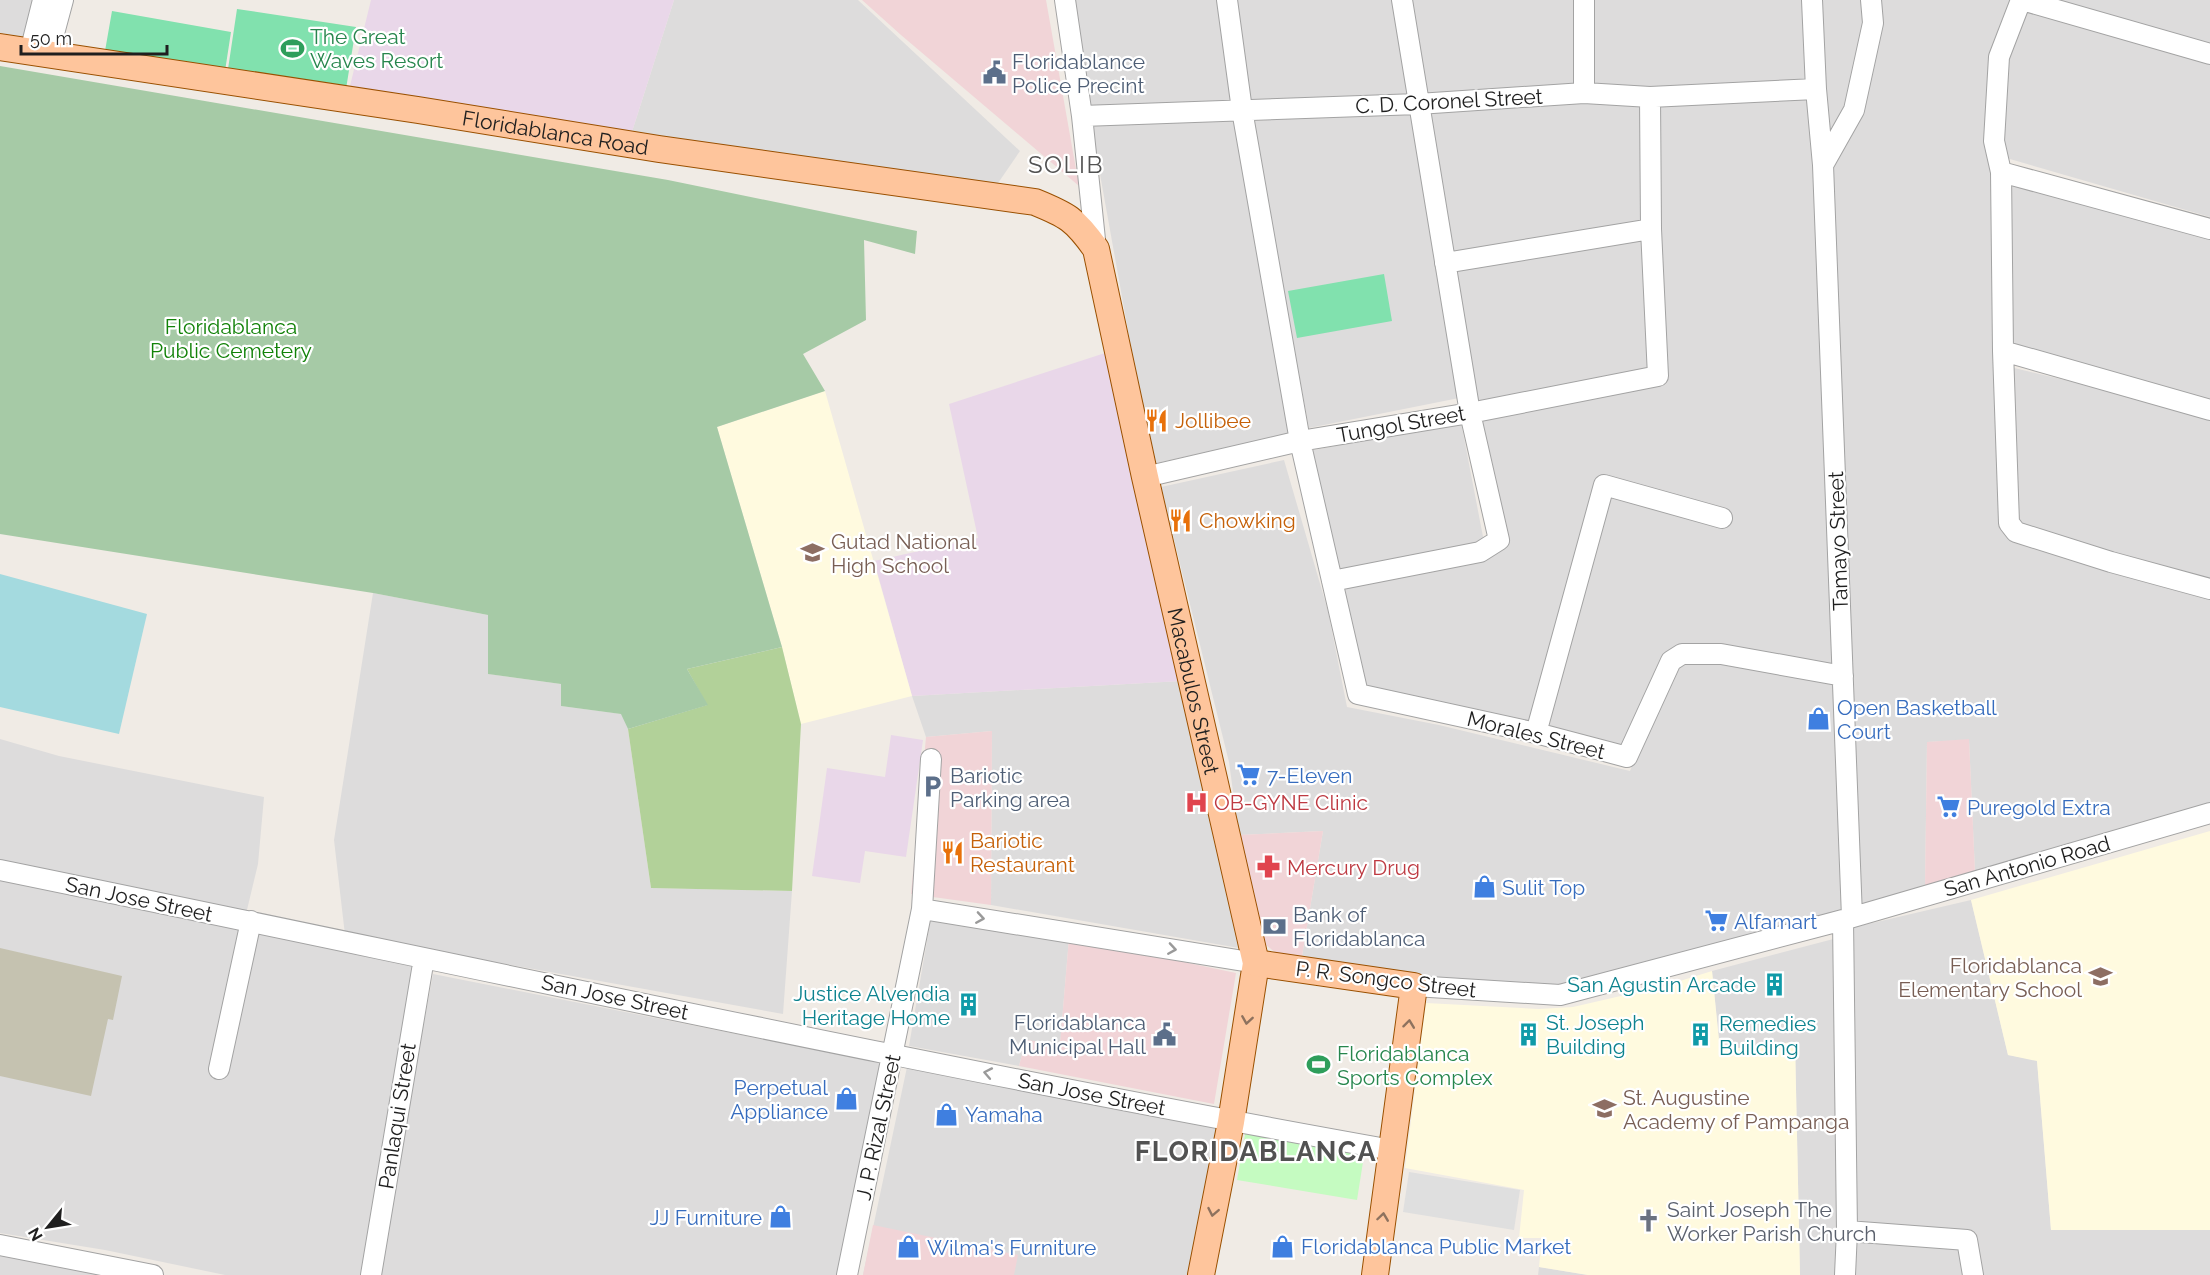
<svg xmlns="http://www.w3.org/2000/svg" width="2210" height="1275" font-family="Raleway,sans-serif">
  <rect width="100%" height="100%" fill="#f0ebe5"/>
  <!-- residential -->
  <path fill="#dddcdc" d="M0,0H50L40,39L0,33Z
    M674,0H858L1020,151L996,186L630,138Z
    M1074,0H1219L1231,101L1092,111Z
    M1232,0H1394L1408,94L1248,102Z
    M1409,0H1577V89L1423,93Z
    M1591,0H1813L1814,86L1589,90Z
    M1822,0H2015L1988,145L1994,209L2014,535L2210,599V803L1975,872L1969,740L1927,742L1925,888L1857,911Z
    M2043,0H2210V48Z
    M2026,7L2210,59V217L2003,157L2004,59Z
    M1813,95L1839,669L1678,649L1623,749L1361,688L1341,586L1491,553L1506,547L1480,417L1665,382L1656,103Z
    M1585,99L1643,101V226L1450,254L1427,110Z
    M1410,112L1459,398L1309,428L1252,121Z
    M1235,117L1293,433L1152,464L1091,124Z
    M2010,177L2210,238V403L2007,343Z
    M1642,237L1648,369L1477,402L1453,269Z
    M2010,367L2210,414V580L2108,556L2014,521Z
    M1461,422L1484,542L1338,573L1309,451Z
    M1284,460L1328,611L1347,707L1439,725L1630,771L1673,666L1682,660L1723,661L1838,683L1841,913L1559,987H1510L1408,975L1302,956L1323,831L1239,835L1229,762L1161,487Z
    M373,593L488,615L489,674L561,684V706L622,714L628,729L651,888L792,891L783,1014L345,935L334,840Z
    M1181,681L1239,922V948L991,905L992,731L926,737L912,696Z
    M0,739L59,756L264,797L258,864L246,914L0,865Z
    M0,877L417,961L367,1275H225L105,1250L0,1233Z
    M1971,900L2008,1055L2037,1060L2051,1230H2210V1275H1847L1851,928Z
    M931,917L1069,938L1060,1045L1026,1040L1019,1066L909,1046Z
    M1841,937L1842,1275H1800L1795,1042L1720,1050L1712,971Z
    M433,974L883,1063L840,1275H377Z
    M907,1067L1219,1128L1188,1275H863Z
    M0,1254L107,1275H0Z
    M1539,1267L1588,1275H1538Z"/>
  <!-- commercial -->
  <path fill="#f1d4d7" d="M862,0H1046L1079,186L901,35Z
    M992,731L991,905L911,894L926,737Z
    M1969,739L1975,872L1925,888L1927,742Z
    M1323,831L1302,956L1276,953L1266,945L1239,835Z
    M1069,938L1236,973L1214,1104L1019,1066L1026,1040L1060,1044Z
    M873,1225L1018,1255L1014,1275H863Z"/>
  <!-- industrial -->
  <path fill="#e9d7e9" d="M371,0H674L630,138L349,90Z
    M1105,353L1181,681L912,696L874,561L978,538L949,404Z
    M891,735L923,740L906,857L865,851L860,883L812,876L827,768L885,777Z"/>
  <!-- education -->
  <path fill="#fffadf" d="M825,391L912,696L801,724L782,647L717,427Z
    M2210,831V1230H2051L2037,1061L2008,1055L1971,900Z
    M1712,971L1720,1050L1795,1042L1800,1275H1588L1539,1267L1542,1238H1519L1524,1190L1405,1168L1426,1003L1539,1009L1573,1007L1664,986Z"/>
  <!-- construction -->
  <path fill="#c5c2b0" d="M0,948L122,976L113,1020L108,1019L91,1096L0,1076Z"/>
  <!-- forest -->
  <path fill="#b2d199" d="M782,647L801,724L792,891L651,888L628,729L707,705L687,669Z"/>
  <!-- cemetery -->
  <path fill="#a6caa6" d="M0,66L668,180L917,231L915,254L864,240L866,320L803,354L825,391L717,427L782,647L687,669L708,705L628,729L621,714L561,706V684L488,674V615L373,593L0,534Z"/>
  <!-- park -->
  <path fill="#c5fbc1" d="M1247,1123L1366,1143L1357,1200L1237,1180Z"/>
  <!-- pitch -->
  <path fill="#81e1ae" d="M237,9L356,27L346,89L228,69Z
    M112,11L231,32L225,71L105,51Z
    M1384,274L1392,321L1297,338L1288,291Z"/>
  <!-- parking -->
  <path fill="#dfdfdf" d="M1409,1172L1520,1190L1514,1230L1403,1212Z"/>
  <!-- water -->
  <path fill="#a4dadf" d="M0,574L147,614L119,734L0,707Z"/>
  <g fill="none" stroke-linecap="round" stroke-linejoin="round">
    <defs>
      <path id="minor" d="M1065,0L1082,116L1096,249
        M1227,0L1242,110L1300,441L1358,694L1536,733L1627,757L1671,661L1682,654H1721L1843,676
        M1812,0L1816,89L1823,165L1852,917
        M2021,0L1999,57L1994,141L2001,172L2003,351L2009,523L2016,532L2111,562L2210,589
        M2022,0L2210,54
        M30,52L43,0
        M48,56L63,0
        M1584,93V0
        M1082,116L1418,104L1584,93L1650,97L1816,89
        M1823,165L1854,110L1873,23L1871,0
        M2001,172L2210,229
        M1445,263L1651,229
        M2003,351L2210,410
        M1145,477L1300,441L1470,413L1658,376L1651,229L1650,97
        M1332,581L1480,552L1499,540L1470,413L1402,0
        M1536,733L1604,485L1722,518
        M0,870C464,965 926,1067 1392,1150
        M922,909L1256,963
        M1843,920L1847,1231L1845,1275
        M1414,986L1560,995L1843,920L2210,813
        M219,1069L251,921
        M1847,1231L1967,1240L1973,1275
        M0,1245L153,1275
        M371,1275L424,958
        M847,1275L922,909L931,759"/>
      <g id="major">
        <path id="s1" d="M0,47L418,110L659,149L1035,202C1067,215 1075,219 1096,249L1145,477L1256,963L1231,1122L1201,1275"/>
        <path d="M1256,963L1414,986L1375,1275"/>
      </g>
    </defs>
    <!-- minor casing -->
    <use href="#minor" stroke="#a3a3a3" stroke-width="22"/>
    <!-- major casing -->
    <use href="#major" stroke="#9a5000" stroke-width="28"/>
    <!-- minor -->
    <use href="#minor" stroke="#fff" stroke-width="20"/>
    <!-- major -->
    <use href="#major" stroke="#fec59c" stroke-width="26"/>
  </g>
  <!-- one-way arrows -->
  <defs><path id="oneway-chevron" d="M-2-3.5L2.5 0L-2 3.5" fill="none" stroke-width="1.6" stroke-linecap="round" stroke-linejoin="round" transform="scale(1.5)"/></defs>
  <g stroke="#9a9a9a">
    <use href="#oneway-chevron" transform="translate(980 918) rotate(9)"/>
    <use href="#oneway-chevron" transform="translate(1172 949) rotate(9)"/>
    <use href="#oneway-chevron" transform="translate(988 1073) rotate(-169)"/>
  </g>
  <g stroke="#8e725e">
    <use href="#oneway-chevron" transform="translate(1247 1020) rotate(99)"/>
    <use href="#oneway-chevron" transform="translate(1409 1024) rotate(-83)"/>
    <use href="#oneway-chevron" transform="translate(1213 1212) rotate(101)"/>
    <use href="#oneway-chevron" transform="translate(1383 1217) rotate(-82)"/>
  </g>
  <!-- icons -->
  <defs>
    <symbol id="stadium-bare" viewBox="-9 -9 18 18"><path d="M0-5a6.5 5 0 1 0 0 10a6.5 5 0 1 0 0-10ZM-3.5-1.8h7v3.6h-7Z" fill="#2e9e5b" stroke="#fff" stroke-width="2.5" paint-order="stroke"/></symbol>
    <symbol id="civic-bare" viewBox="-9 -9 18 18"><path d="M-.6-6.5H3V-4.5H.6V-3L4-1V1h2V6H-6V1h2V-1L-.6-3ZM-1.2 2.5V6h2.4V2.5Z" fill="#5c6f8a" stroke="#fff" stroke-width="2.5" paint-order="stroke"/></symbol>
    <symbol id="restaurant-bare" viewBox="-9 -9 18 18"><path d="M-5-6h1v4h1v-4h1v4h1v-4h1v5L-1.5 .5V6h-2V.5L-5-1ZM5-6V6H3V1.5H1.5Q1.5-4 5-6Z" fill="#e8710a" stroke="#fff" stroke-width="2.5" paint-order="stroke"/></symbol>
    <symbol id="school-bare" viewBox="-9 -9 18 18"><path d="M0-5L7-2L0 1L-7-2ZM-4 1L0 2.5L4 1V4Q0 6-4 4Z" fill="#8d6e63" stroke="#fff" stroke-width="2.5" paint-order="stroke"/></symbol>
    <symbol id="shop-bare" viewBox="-9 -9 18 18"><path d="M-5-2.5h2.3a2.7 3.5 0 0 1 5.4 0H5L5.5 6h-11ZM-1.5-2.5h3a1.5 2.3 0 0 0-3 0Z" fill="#3f7fe0" stroke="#fff" stroke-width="2.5" paint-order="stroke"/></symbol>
    <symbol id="supermarket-bare" viewBox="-9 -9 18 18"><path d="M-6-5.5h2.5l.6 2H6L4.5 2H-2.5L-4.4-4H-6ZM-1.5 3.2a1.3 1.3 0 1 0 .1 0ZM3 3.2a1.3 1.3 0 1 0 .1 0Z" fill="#3f7fe0" stroke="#fff" stroke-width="2.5" paint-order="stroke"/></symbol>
    <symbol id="parking-bare" viewBox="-9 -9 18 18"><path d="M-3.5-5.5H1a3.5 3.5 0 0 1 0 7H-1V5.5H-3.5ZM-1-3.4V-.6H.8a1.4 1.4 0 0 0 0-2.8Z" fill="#5c6f8a" stroke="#fff" stroke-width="2.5" paint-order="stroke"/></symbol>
    <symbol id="hospital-bare" viewBox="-9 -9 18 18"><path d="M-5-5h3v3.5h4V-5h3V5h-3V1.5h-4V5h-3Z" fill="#e0444e" stroke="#fff" stroke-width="2.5" paint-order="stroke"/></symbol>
    <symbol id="pharmacy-bare" viewBox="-9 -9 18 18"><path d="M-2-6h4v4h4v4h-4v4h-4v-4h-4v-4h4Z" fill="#e0444e" stroke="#fff" stroke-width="2.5" paint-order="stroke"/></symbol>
    <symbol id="bank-bare" viewBox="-9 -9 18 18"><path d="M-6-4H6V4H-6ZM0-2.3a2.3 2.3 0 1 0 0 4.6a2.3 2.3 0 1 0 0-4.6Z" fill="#5c6f8a" stroke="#fff" stroke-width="2.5" paint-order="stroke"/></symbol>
    <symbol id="building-bare" viewBox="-9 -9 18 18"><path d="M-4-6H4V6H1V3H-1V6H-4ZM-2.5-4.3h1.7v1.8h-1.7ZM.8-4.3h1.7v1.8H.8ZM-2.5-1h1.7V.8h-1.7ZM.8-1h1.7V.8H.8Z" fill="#0f9aa8" stroke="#fff" stroke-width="2.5" paint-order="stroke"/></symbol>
    <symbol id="church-bare" viewBox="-9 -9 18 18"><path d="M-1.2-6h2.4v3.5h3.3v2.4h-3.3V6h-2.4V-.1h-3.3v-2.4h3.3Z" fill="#6b7280" stroke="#fff" stroke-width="2.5" paint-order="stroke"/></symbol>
  </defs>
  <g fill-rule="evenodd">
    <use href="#stadium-bare" x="276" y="32" width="33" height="33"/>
    <use href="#civic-bare" x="978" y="56" width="33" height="33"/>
    <use href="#restaurant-bare" x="1140" y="404" width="33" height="33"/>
    <use href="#restaurant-bare" x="1164" y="504" width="33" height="33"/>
    <use href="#school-bare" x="796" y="536" width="33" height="33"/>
    <use href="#shop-bare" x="1802" y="702" width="33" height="33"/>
    <use href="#supermarket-bare" x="1232" y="758" width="33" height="33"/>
    <use href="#parking-bare" x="916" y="770" width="33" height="33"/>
    <use href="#hospital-bare" x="1180" y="786" width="33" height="33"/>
    <use href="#supermarket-bare" x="1932" y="790" width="33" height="33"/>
    <use href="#restaurant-bare" x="936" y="836" width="33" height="33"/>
    <use href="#pharmacy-bare" x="1252" y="850" width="33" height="33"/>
    <use href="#shop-bare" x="1468" y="870" width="33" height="33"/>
    <use href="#supermarket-bare" x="1700" y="904" width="33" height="33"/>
    <use href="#bank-bare" x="1258" y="910" width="33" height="33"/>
    <use href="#school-bare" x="2084" y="960" width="33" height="33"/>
    <use href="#building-bare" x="1758" y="968" width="33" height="33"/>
    <use href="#building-bare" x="952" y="988" width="33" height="33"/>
    <use href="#civic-bare" x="1148" y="1018" width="33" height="33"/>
    <use href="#building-bare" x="1512" y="1018" width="33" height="33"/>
    <use href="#building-bare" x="1684" y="1018" width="33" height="33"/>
    <use href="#stadium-bare" x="1302" y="1048" width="33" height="33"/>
    <use href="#shop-bare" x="830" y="1082" width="33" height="33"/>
    <use href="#school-bare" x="1588" y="1092" width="33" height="33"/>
    <use href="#shop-bare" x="930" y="1098" width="33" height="33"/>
    <use href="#shop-bare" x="764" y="1200" width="33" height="33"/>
    <use href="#church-bare" x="1632" y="1204" width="33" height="33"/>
    <use href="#shop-bare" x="1266" y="1230" width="33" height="33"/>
    <use href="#shop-bare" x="892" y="1230" width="33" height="33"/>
  </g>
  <g text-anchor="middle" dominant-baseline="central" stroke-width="4.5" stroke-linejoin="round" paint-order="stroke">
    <!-- leisure labels -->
    <g font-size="21" fill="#27864d" stroke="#fff" text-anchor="start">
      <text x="310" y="36">The Great<tspan x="310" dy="24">Waves Resort</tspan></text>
      <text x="1337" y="1053">Floridablanca<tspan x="1337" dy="24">Sports Complex</tspan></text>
    </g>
    <!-- service labels -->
    <g font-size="21" fill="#4e5e75" stroke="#fff" text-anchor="start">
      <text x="1012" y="61">Floridablance<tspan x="1012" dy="24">Police Precint</tspan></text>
      <text x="950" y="775">Bariotic<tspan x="950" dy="24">Parking area</tspan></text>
      <text x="1293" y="914">Bank of<tspan x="1293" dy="24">Floridablanca</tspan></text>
      <text x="1146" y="1022" text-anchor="end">Floridablanca<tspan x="1146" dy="24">Municipal Hall</tspan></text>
    </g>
    <!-- street labels -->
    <g font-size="21" fill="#1f1f1f" stroke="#fff">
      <text transform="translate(1449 101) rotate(-3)">C. D. Coronel Street</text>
      <text stroke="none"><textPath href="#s1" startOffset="562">Floridablanca Road</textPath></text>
      <text transform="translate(1401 424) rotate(-10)">Tungol Street</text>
      <text transform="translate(1838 541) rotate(-92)">Tamayo Street</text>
      <text stroke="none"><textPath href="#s1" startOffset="1578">Macabulos Street</textPath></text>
      <text transform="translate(1536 735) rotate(14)">Morales Street</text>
      <text transform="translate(2027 866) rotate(-16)">San Antonio Road</text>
      <text transform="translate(139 899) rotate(12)">San Jose Street</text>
      <text transform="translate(1386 979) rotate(7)">P. R. Songco Street</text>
      <text transform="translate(615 997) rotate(12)">San Jose Street</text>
      <text transform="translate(1092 1094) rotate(11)">San Jose Street</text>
      <text transform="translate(397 1116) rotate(-81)">Panlaqui Street</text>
      <text transform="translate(878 1127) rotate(-78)">J. P. Rizal Street</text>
    </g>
    <!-- park labels -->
    <g font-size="21" fill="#118208" stroke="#fff">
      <text x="231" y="326">Floridablanca<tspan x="231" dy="24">Public Cemetery</tspan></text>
    </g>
    <!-- food labels -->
    <g font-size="21" fill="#c56008" stroke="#fff" text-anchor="start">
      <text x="1175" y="420">Jollibee</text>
      <text x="1199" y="520">Chowking</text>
      <text x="970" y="840">Bariotic<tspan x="970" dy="24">Restaurant</tspan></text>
    </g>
    <!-- education labels -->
    <g font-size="21" fill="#785e54" stroke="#fff" text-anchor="start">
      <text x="831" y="541">Gutad National<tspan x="831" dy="24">High School</tspan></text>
      <text x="2082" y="965" text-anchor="end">Floridablanca<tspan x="2082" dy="24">Elementary School</tspan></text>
      <text x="1623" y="1097">St. Augustine<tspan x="1623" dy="24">Academy of Pampanga</tspan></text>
    </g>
    <!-- shop labels -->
    <g font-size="21" fill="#366cbe" stroke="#fff" text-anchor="start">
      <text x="1837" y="707">Open Basketball<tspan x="1837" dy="24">Court</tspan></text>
      <text x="1267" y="775">7-Eleven</text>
      <text x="1967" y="807">Puregold Extra</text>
      <text x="1502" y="887">Sulit Top</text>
      <text x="1734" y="921">Alfamart</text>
      <text x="828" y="1087" text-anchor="end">Perpetual<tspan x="828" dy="24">Appliance</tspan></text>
      <text x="965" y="1114">Yamaha</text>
      <text x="762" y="1217" text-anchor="end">JJ Furniture</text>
      <text x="1301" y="1246">Floridablanca Public Market</text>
      <text x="927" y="1247">Wilma's Furniture</text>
    </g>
    <!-- health labels -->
    <g font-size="21" fill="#be3a42" stroke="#fff" text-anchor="start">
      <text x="1214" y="802">OB-GYNE Clinic</text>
      <text x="1287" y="867">Mercury Drug</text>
    </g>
    <!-- culture labels -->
    <g font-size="21" fill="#0d838f" stroke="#fff" text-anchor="end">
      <text x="1756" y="984">San Agustin Arcade</text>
      <text x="950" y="993">Justice Alvendia<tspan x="950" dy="24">Heritage Home</tspan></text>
      <text x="1546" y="1022" text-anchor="start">St. Joseph<tspan x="1546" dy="24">Building</tspan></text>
      <text x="1719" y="1023" text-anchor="start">Remedies<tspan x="1719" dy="24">Building</tspan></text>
    </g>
    <!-- worship labels -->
    <g font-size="21" fill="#5b616d" stroke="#fff" text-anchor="start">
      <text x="1667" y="1209">Saint Joseph The<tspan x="1667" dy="24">Worker Parish Church</tspan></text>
    </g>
    <!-- quarter labels -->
    <g font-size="24" letter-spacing="1.5" fill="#525252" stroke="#fff">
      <text x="1066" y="164">SOLIB</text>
    </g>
    <!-- district labels -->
    <g font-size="27" font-weight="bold" letter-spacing="1.5" fill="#525252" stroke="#fff">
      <text x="1256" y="1151">FLORIDABLANCA</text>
    </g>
  </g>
  <!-- north arrow -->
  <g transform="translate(48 1227) rotate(240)" stroke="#ffffff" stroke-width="4.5" paint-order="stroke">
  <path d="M0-4.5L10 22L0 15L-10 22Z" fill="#1f1f1f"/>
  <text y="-9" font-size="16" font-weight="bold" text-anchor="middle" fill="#1f1f1f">N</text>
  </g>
  <!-- scale -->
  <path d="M21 45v9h146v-9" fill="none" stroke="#1f1f1f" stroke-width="3"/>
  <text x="30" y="45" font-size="18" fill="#1f1f1f" stroke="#ffffff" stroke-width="4.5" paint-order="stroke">50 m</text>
</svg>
